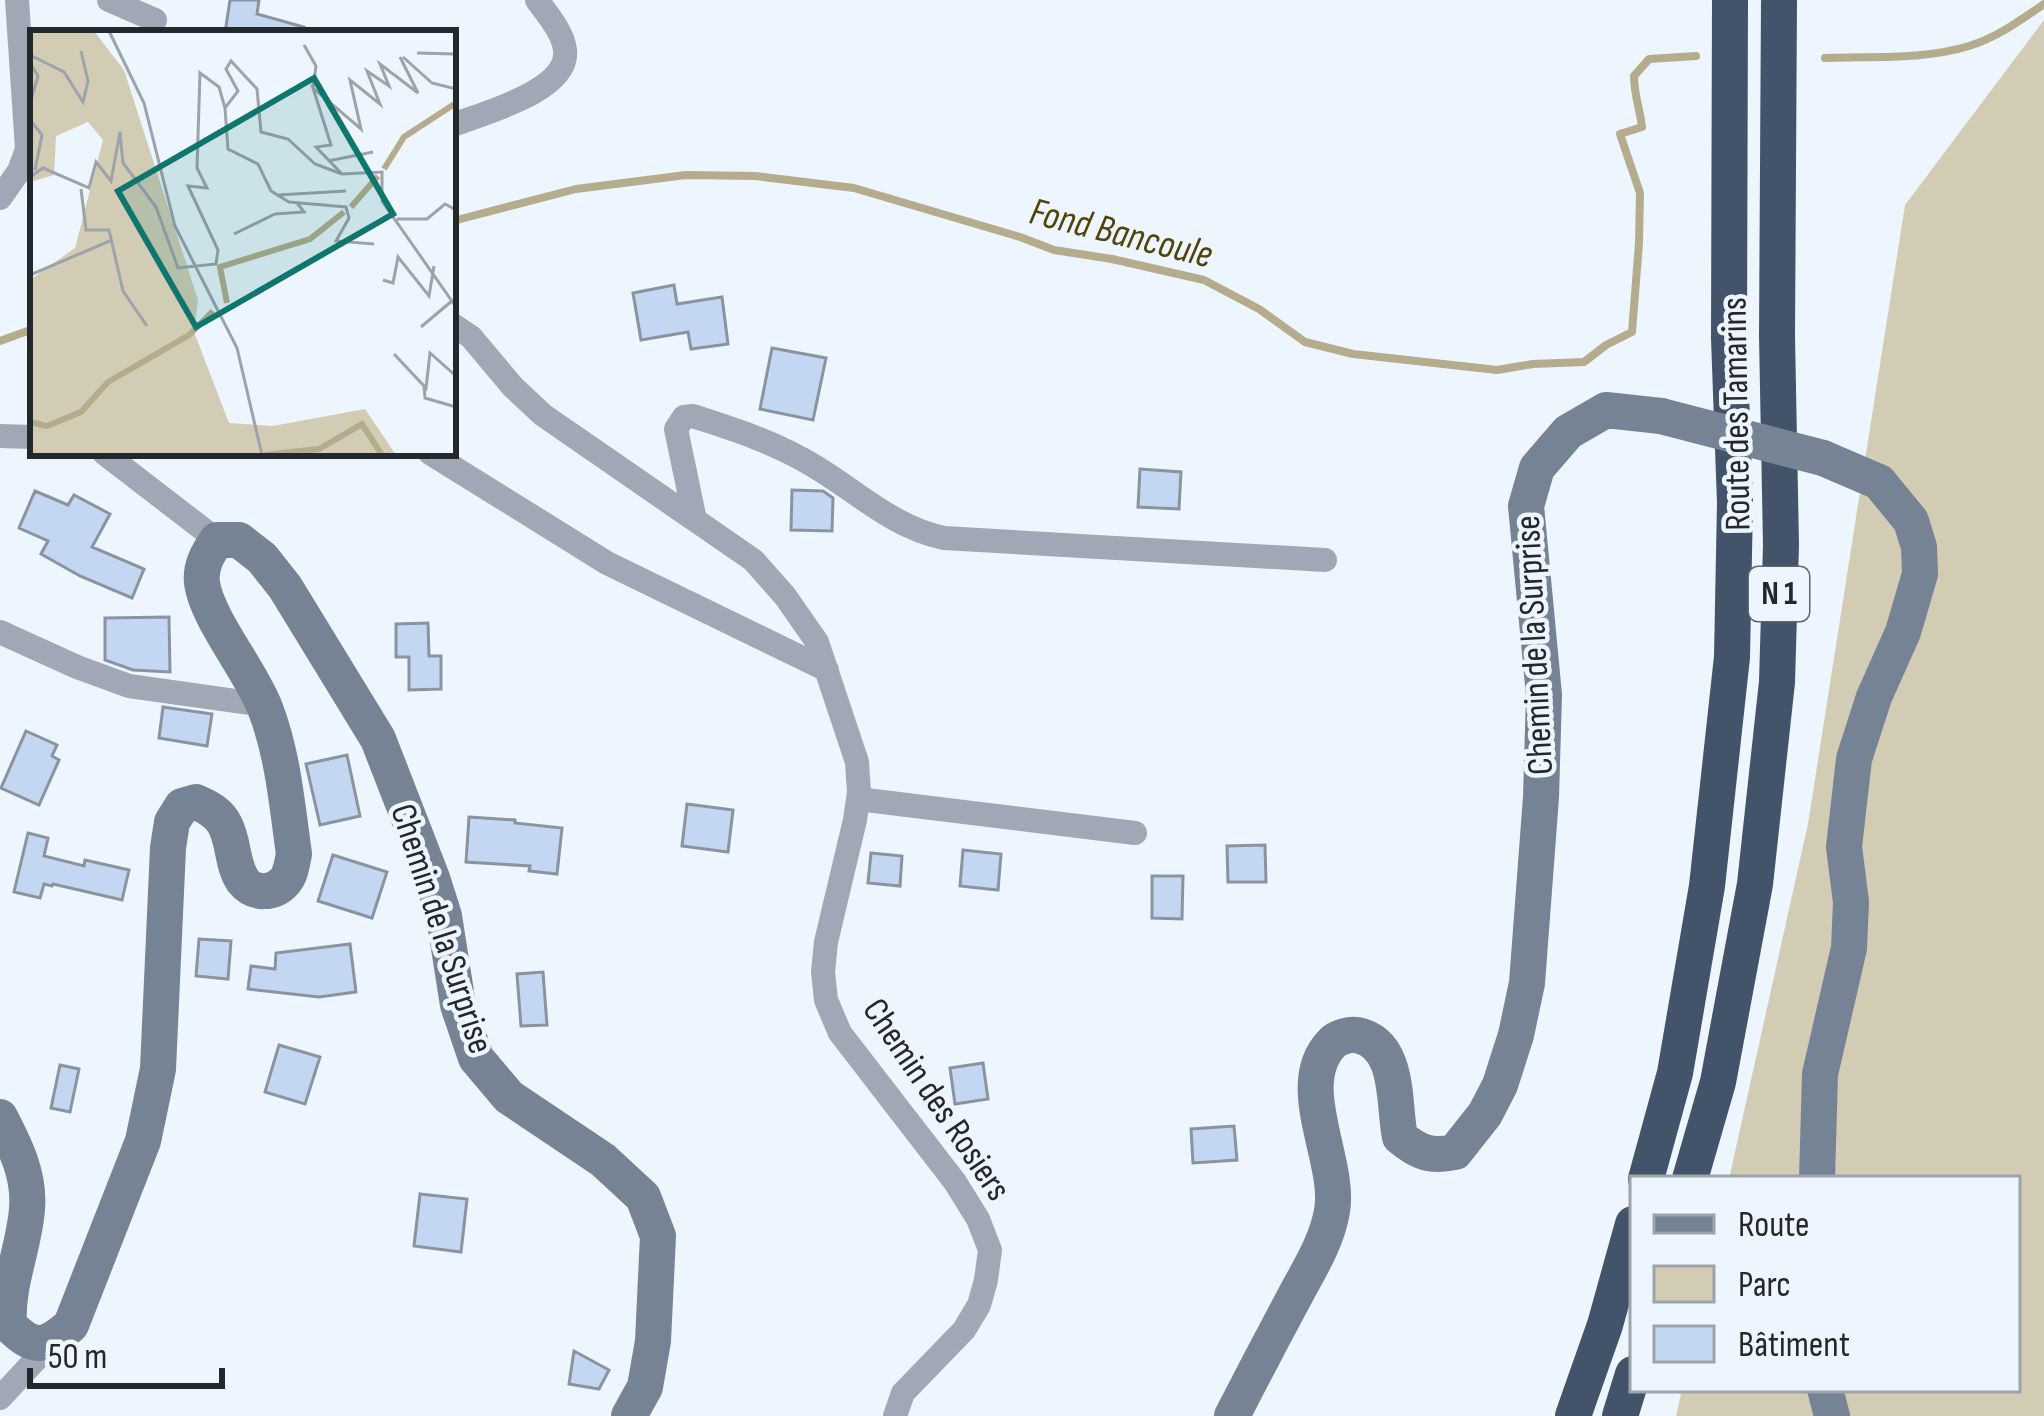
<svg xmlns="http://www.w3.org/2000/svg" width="2044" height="1416" font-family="'Sofia Sans Condensed',sans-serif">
  <rect width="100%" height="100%" fill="#edf5fe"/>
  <!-- green -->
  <path fill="#d3ccb4" d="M2044,20V1416H1676L1682,1389H2017V1179H1729L1808,824L1905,205Z"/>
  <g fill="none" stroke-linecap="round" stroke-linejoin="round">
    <!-- stream -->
    <path stroke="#b5ac8d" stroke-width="8" d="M1825,58C1871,56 1924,60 1969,46C1996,38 2021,20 2044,4
      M453,221L576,189L686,175L755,176L854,188L1020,237L1054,250L1112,259L1204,280L1259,309L1305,342L1353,354L1497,370L1533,364L1584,362L1606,345L1632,332L1639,243L1640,193L1620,134L1642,127C1640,109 1634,95 1634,76L1649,59L1696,56
      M0,341L33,329"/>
  </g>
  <!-- building -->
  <path fill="#c3d7f3" stroke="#8b949e" stroke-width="3" d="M230,0H259L257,14L304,27L303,33H225Z
    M674,285L677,304L722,297L728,344L691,349L688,332L641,340L633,293Z
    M772,348L826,358L813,420L760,409Z
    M1140,469L1181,472L1179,509L1138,507Z
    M792,490L823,491L833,498L832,531L791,530Z
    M35,491L68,505L74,495L110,514L92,547L144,569L132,598L80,576L41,554L48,541L19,528Z
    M169,617L170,672L133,670L105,660V618Z
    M428,623L429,656H441V689L409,690V657H396V624Z
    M163,707L212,714L207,746L159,738Z
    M26,731L57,745L52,756L59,760L39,805L1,788Z
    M347,755L360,816L320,825L306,764Z
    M687,804L733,810L728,852L682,846Z
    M469,817L515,820V823L562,828L557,874L529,871L530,866L466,862Z
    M28,833L48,838L44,856L84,866L85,860L129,870L122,900L53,884L52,886L44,884L40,898L14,892Z
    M1265,845L1266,882H1228L1227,846Z
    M963,850L1001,854L998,890L960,886Z
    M871,853L902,856L900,886L868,883Z
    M333,855L387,872L372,918L318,901Z
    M1152,876H1183L1182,919L1152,918Z
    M199,939L231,941L228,979L196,976Z
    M350,944L356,992L319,997L248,989L251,966L275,969L276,953Z
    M543,972L547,1025L521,1026L517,974Z
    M279,1045L320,1057L305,1104L265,1092Z
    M983,1063L988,1099L955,1104L950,1068Z
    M60,1065L79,1069L70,1112L51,1108Z
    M1234,1126L1237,1160L1193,1163L1191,1129Z
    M420,1194L467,1199L461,1252L414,1246Z
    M574,1351L609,1370L599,1389L569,1384Z"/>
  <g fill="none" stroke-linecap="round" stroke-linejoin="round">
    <!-- street -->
    <path stroke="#9fa8b4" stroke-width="24" d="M109,0L155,20
      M453,125C483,113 570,91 565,50C563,32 547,14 537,0
      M0,198L19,171L27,149L17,0
      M453,325L471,337L513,387L543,415L753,560L785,596L817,642L857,762L859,792L855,820L826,942L823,972L826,1000L840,1033L955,1182L978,1219L990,1250L986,1280L979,1305L964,1330L903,1393L895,1416
      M0,436L33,437
      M104,453L217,540
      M430,453L607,563L827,670
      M695,520L676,429L684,417L693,416C729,428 765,439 798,457C849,483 887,526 944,538L1325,560
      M0,632L77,667L129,686L264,705
      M858,799L1135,833
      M0,1398L53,1341"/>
    <!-- secondary -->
    <path stroke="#768394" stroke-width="36" d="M0,1117C15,1146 30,1175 27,1209C24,1249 6,1285 9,1325C34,1350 45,1348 71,1325L143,1141L158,1069L168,848L172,822L182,806L196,802C208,807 219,813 225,825C234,842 232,865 243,881C254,895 274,894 285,881C291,874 292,863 294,854C287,805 283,754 265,708C251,671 207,619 202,583C200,566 208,553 217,540H239L262,558L285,587L378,739L432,878L444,916L458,1005L476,1058L509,1097L603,1160L643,1197L658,1236L653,1341L645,1387L629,1416
      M1817,1179L1820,1074L1849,948L1851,902L1844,847L1854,759L1874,697L1903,632L1920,574L1919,547L1911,521L1879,482L1823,458
      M1825,1389L1832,1416
      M1232,1416C1253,1375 1274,1335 1296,1294C1310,1268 1327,1241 1332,1211C1341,1161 1291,1085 1332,1043C1338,1037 1350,1034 1357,1035C1401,1044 1393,1104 1400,1137C1419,1153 1431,1157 1455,1152L1485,1114L1500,1085L1516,1035L1527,983L1541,797L1544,695L1526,506L1537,468L1568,432L1606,410L1661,416"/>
    <!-- highway -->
    <path stroke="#42536a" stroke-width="36" d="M1646,1179L1675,1073L1707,886L1732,657L1735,503L1729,338L1730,0
      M1690,1179L1718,1082L1755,884L1777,682L1781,545L1777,336L1779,0
      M1573,1416L1605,1325L1633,1224
      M1620,1416L1633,1374"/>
    <!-- secondary-bridge -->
    <path stroke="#768394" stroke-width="36" d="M1661,416L1823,458"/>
  </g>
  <g text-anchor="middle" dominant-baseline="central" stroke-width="9" stroke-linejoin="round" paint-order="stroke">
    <!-- shield labels -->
    <rect fill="#edf5fe" stroke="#60656b" stroke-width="3" x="1749" y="567" width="60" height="54" rx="9"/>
    <g font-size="33" font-weight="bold" fill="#24272c">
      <text x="1779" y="594">N 1</text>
    </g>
    <!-- street labels -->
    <g font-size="36" fill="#24272c" stroke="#edf5fe">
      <text transform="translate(1737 414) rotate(-91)">Route des Tamarins</text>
      <text transform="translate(1535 645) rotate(-93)">Chemin de la Surprise</text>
      <text transform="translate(441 929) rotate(72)">Chemin de la Surprise</text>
      <text transform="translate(936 1100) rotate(56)">Chemin des Rosiers</text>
    </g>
    <!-- water labels -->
    <g font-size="39" font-style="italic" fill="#514309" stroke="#edf5fe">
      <text transform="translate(1121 234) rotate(14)">Fond Bancoule</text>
    </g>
  </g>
  <!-- overview -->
  <g transform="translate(30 30)">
    <rect width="426" height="426" fill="#edf5fe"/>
    <path d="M0,1H64L94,40L168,270L164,302L199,393L243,396L335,379L366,425H0V250L45,218L73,110L58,92L26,106L24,145L0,152Z" fill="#d3ccb4"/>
    <path fill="none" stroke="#b5ac8d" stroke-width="6" d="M354,139L374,107L426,73M321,177L348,146M197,273L190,237L280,209L314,182M0,392L17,396L51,382L78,352L159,305L183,281M234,425L289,419L332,394L352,425"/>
    <path fill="none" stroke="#9da3aa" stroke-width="3" d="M79,1L114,73L145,196L207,318L232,425M274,15L286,36L283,58M387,23L425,24M0,25L34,42L53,72L58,51L51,21M373,27L402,53L426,59M0,33L8,46L0,74M195,78L198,119L228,134L241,161L259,172L316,177L319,188L306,211L344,214M0,90L12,105L5,140M298,131L343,122M312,144L352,142V171L426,277M312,144L286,117L301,115L283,58L331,99L320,50L350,74L337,41L359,56L350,34L388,63L370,27M0,147L13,138L59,158L66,132L81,151L90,102L93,133L126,177L148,238L186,234L188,220L158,156L177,158L167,138L170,43L189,57L195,78L208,61L196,39L201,31L227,59L231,102L258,109L285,134L312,144M51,159L56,200H79L93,261L117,296M248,165L316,161M367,189H397L415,174L426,180M204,204L245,184L274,182L267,173M0,245L82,210M353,250L363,253L368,227L399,266L404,236M391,297L423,270M364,324L396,358L400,323L426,346M394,356L395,368L426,377"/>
    <path fill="#0f766e" fill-opacity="0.15" stroke="#0f766e" stroke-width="6" d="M284,48L363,184L166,297L88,161Z"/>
    <rect width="426" height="426" fill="none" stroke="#24272c" stroke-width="6"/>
  </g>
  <!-- legend -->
  <rect x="1630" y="1176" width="390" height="216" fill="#edf5fe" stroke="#9da3aa" stroke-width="3"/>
  <rect x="1654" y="1215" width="60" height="18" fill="#768394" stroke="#9da3aa" stroke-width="3"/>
  <text x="1738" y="1236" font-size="36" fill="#24272c">Route</text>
  <rect x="1654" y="1266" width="60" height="36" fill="#d3ccb4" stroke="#9da3aa" stroke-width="3"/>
  <text x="1738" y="1296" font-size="36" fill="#24272c">Parc</text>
  <rect x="1654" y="1326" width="60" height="36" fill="#c3d7f3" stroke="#9da3aa" stroke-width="3"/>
  <text x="1738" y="1356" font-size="36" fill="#24272c">Bâtiment</text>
  <!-- scale -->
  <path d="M30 1368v18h192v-18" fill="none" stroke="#24272c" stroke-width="6"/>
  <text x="48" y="1368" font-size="36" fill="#24272c" stroke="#edf5fe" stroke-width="9" paint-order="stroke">50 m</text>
</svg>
